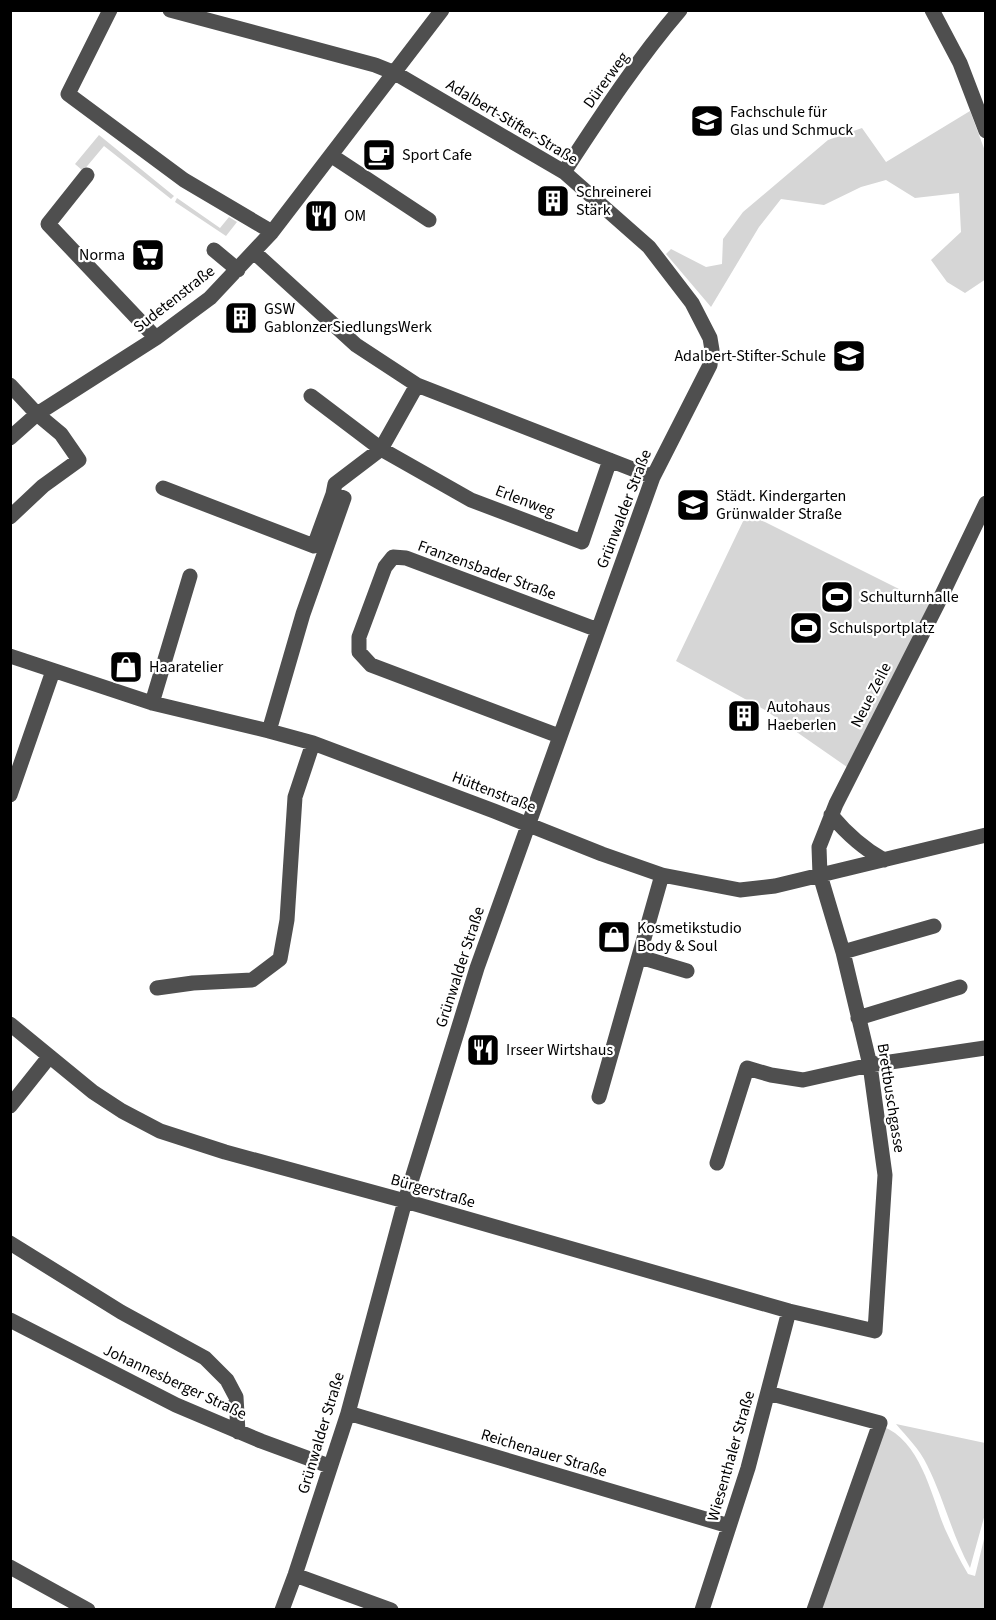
<svg xmlns="http://www.w3.org/2000/svg" width="996" height="1620" font-family="'Source Sans 3',sans-serif">
  <rect width="100%" height="100%" fill="#fff"/>
  <!-- green -->
  <path fill="#d6d6d6" d="M970,111L985,151L986,279L965,293L947,282L931,260L961,232L959,193L915,198L886,180L861,187L824,205L781,199L759,227L711,307L666,254L671,249L706,267L722,264L723,239L743,212L828,140L862,128L886,162Z
    M99,135L174,196L171,199L104,146L83,171L75,164Z
    M177,198L220,228L229,217L237,222L226,236L175,202Z
    M747,513L931,605L847,767L765,710L676,661Z
    M896,1424L985,1443V1514L970,1568C952,1535 944,1499 927,1465C920,1450 907,1437 896,1424Z
    M882,1426C921,1441 931,1495 945,1529C952,1544 959,1559 968,1574L975,1576L985,1535V1609L817,1610Z"/>
  <g fill="none" stroke-linecap="round" stroke-linejoin="round">
    <!-- minor -->
    <path stroke="#4f4f4f" stroke-width="15" d="M110,10L68,94L184,180L272,232
      M170,10L375,65L395,73L564,172L649,247L692,303L710,338L712,350L710,365L653,477L477,968L405,1201L348,1413L295,1575L282,1610
      M932,10L960,63L986,131
      M332,156L429,220
      M564,172C600,117 637,60 680,10
      M87,175L48,224L156,338
      M214,250L238,270
      M254,252L356,345L417,385L653,477
      M10,385L37,414L61,434L79,460L43,486L10,517
      M311,396L381,449L471,500L582,542L610,460
      M10,438L37,414L156,338L210,298L272,232L442,10
      M163,488L314,546L333,494
      M10,656L152,703L269,731L313,743L494,811L602,854L662,875L740,890L775,886L986,835
      M152,703L190,576
      M269,731L303,614L344,498L333,494L335,484L381,449L417,385
      M559,736L371,665L359,652V637L385,567L393,557L406,558L598,630
      M10,795L53,671
      M831,815C847,834 862,848 884,860
      M843,952L934,926
      M640,957L687,971
      M157,988L193,983L252,980L280,959L287,920L295,797L313,743
      M858,1018L960,987
      M10,1024L93,1092L122,1111L160,1131L225,1152L405,1201L789,1311L875,1331L885,1175L870,1065L843,952L820,875L819,847L836,804L938,603L986,503
      M599,1097L662,875
      M10,1106L49,1057
      M717,1163L747,1068L771,1075L803,1080L870,1065L985,1048
      M10,1243L121,1312L205,1358L227,1380L236,1397L238,1432
      M10,1320L176,1405L261,1441L329,1466
      M768,1393L880,1423L814,1610
      M348,1413L729,1526
      M10,1567L88,1610
      M295,1575L391,1610
      M702,1610L748,1468L789,1311"/>
  </g>
  <!-- icons -->
  <defs>
    <symbol id="school-square" viewBox="-11 -11 22 22"><rect x="-9" y="-9" width="18" height="18" rx="4" fill="#000" stroke="#fff"/><path d="M0-5L7-2L0 1L-7-2ZM-4 1L0 2.5L4 1V4Q0 6-4 4Z" fill="#fff"/></symbol>
    <symbol id="cafe-square" viewBox="-11 -11 22 22"><rect x="-9" y="-9" width="18" height="18" rx="4" fill="#000" stroke="#fff"/><path d="M-5.5-4.5H6V0H3Q3 3.5 0 3.5H-2.5Q-5.5 3.5-5.5 0ZM3-3.2v2h1.7v-2ZM-6 4.5H4V6H-6Z" fill="#fff"/></symbol>
    <symbol id="building-square" viewBox="-11 -11 22 22"><rect x="-9" y="-9" width="18" height="18" rx="4" fill="#000" stroke="#fff"/><path d="M-4-6H4V6H1V3H-1V6H-4ZM-2.5-4.3h1.7v1.8h-1.7ZM.8-4.3h1.7v1.8H.8ZM-2.5-1h1.7V.8h-1.7ZM.8-1h1.7V.8H.8Z" fill="#fff"/></symbol>
    <symbol id="restaurant-square" viewBox="-11 -11 22 22"><rect x="-9" y="-9" width="18" height="18" rx="4" fill="#000" stroke="#fff"/><path d="M-5-6h1v4h1v-4h1v4h1v-4h1v5L-1.5 .5V6h-2V.5L-5-1ZM5-6V6H3V1.5H1.5Q1.5-4 5-6Z" fill="#fff"/></symbol>
    <symbol id="supermarket-square" viewBox="-11 -11 22 22"><rect x="-9" y="-9" width="18" height="18" rx="4" fill="#000" stroke="#fff"/><path d="M-6-5.5h2.5l.6 2H6L4.5 2H-2.5L-4.4-4H-6ZM-1.5 3.2a1.3 1.3 0 1 0 .1 0ZM3 3.2a1.3 1.3 0 1 0 .1 0Z" fill="#fff"/></symbol>
    <symbol id="stadium-square" viewBox="-11 -11 22 22"><rect x="-9" y="-9" width="18" height="18" rx="4" fill="#000" stroke="#fff"/><path d="M0-5a6.5 5 0 1 0 0 10a6.5 5 0 1 0 0-10ZM-3.5-1.8h7v3.6h-7Z" fill="#fff"/></symbol>
    <symbol id="shop-square" viewBox="-11 -11 22 22"><rect x="-9" y="-9" width="18" height="18" rx="4" fill="#000" stroke="#fff"/><path d="M-5-2.5h2.3a2.7 3.5 0 0 1 5.4 0H5L5.5 6h-11ZM-1.5-2.5h3a1.5 2.3 0 0 0-3 0Z" fill="#fff"/></symbol>
  </defs>
  <g fill-rule="evenodd">
    <use href="#school-square" x="688" y="102" width="38" height="38"/>
    <use href="#cafe-square" x="360" y="136" width="38" height="38"/>
    <use href="#building-square" x="534" y="182" width="38" height="38"/>
    <use href="#restaurant-square" x="302" y="197" width="38" height="38"/>
    <use href="#supermarket-square" x="129" y="236" width="38" height="38"/>
    <use href="#building-square" x="222" y="299" width="38" height="38"/>
    <use href="#school-square" x="830" y="337" width="38" height="38"/>
    <use href="#school-square" x="674" y="486" width="38" height="38"/>
    <use href="#stadium-square" x="818" y="578" width="38" height="38"/>
    <use href="#stadium-square" x="787" y="609" width="38" height="38"/>
    <use href="#shop-square" x="107" y="648" width="38" height="38"/>
    <use href="#building-square" x="725" y="697" width="38" height="38"/>
    <use href="#shop-square" x="595" y="918" width="38" height="38"/>
    <use href="#restaurant-square" x="464" y="1031" width="38" height="38"/>
  </g>
  <g text-anchor="middle" dominant-baseline="central" stroke-width="4.5" stroke-linejoin="round" paint-order="stroke">
    <!-- street labels -->
    <g font-size="16" fill="#000" stroke="#fff">
      <text transform="translate(606 80) rotate(-54)">Dürerweg</text>
      <text transform="translate(512 122) rotate(31)">Adalbert-Stifter-Straße</text>
      <text transform="translate(174 299) rotate(-38)">Sudetenstraße</text>
      <text transform="translate(525 501) rotate(21)">Erlenweg</text>
      <text transform="translate(624 509) rotate(-69)">Grünwalder Straße</text>
      <text transform="translate(487 570) rotate(20)">Franzensbader Straße</text>
      <text transform="translate(871 695) rotate(-63)">Neue Zeile</text>
      <text transform="translate(494 792) rotate(21)">Hüttenstraße</text>
      <text transform="translate(460 967) rotate(-72)">Grünwalder Straße</text>
      <text transform="translate(891 1098) rotate(81)">Brettbuschgasse</text>
      <text transform="translate(433 1191) rotate(16)">Bürgerstraße</text>
      <text transform="translate(175 1382) rotate(25)">Johannesberger Straße</text>
      <text transform="translate(321 1433) rotate(-73)">Grünwalder Straße</text>
      <text transform="translate(544 1453) rotate(17)">Reichenauer Straße</text>
      <text transform="translate(731 1456) rotate(-74)">Wiesenthaler Straße</text>
    </g>
    <!-- poi labels -->
    <g font-size="16" fill="#000" stroke="#fff" text-anchor="start">
      <text x="730" y="112">Fachschule für<tspan x="730" dy="18">Glas und Schmuck</tspan></text>
      <text x="402" y="155">Sport Cafe</text>
      <text x="576" y="192">Schreinerei<tspan x="576" dy="18">Stärk</tspan></text>
      <text x="344" y="216">OM</text>
      <text x="125" y="255" text-anchor="end">Norma</text>
      <text x="264" y="309">GSW<tspan x="264" dy="18">GablonzerSiedlungsWerk</tspan></text>
      <text x="826" y="356" text-anchor="end">Adalbert-Stifter-Schule</text>
      <text x="716" y="496">Städt. Kindergarten<tspan x="716" dy="18">Grünwalder Straße</tspan></text>
      <text x="860" y="597">Schulturnhalle</text>
      <text x="829" y="628">Schulsportplatz</text>
      <text x="149" y="667">Haaratelier</text>
      <text x="767" y="707">Autohaus<tspan x="767" dy="18">Haeberlen</tspan></text>
      <text x="637" y="928">Kosmetikstudio<tspan x="637" dy="18">Body &amp; Soul</tspan></text>
      <text x="506" y="1050">Irseer Wirtshaus</text>
    </g>
  </g>
  <!-- border -->
  <rect width="996" height="1620" fill="none" stroke="#000000" stroke-width="24"/>
</svg>
